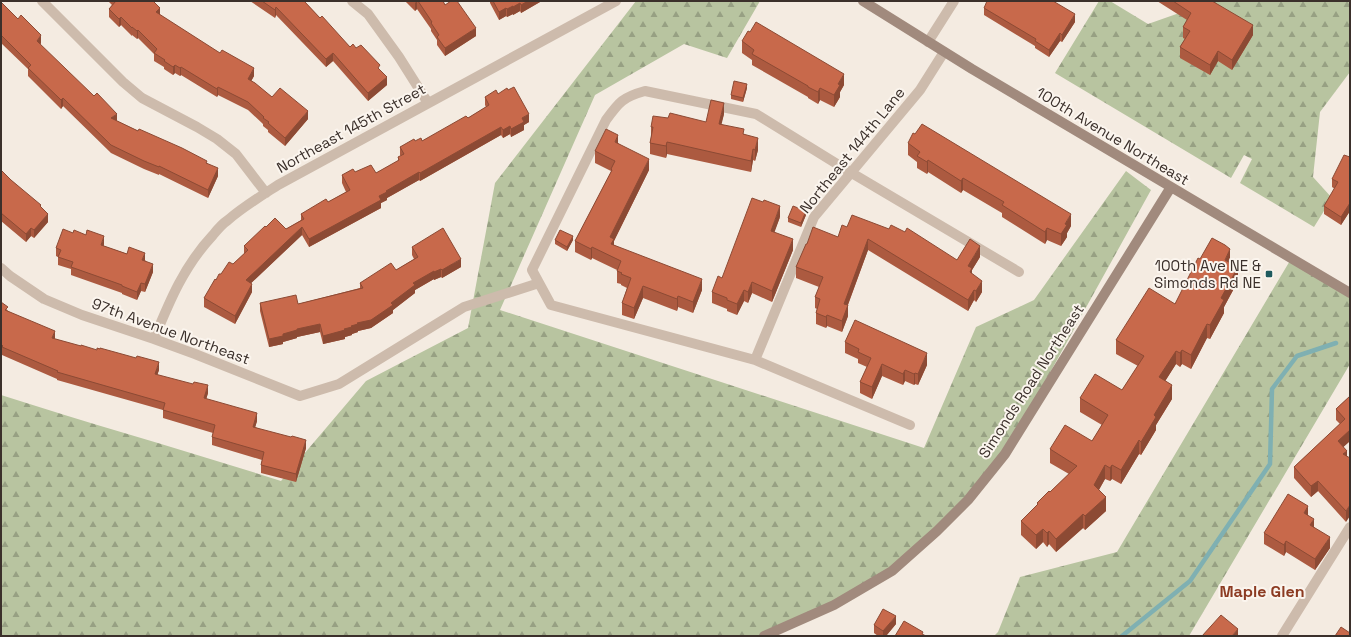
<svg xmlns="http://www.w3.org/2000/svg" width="1351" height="637" font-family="'Space Grotesk',sans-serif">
  <defs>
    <pattern id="forest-firs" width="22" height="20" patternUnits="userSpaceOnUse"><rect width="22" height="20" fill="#b8c4a0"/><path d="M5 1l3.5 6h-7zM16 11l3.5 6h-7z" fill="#97a083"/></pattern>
  </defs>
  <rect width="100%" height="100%" fill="#f4ebe1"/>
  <!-- forest -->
  <path fill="url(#forest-firs)" d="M636,1H760L727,58L684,44L595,95L500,310L924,448L976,327L1034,300L1126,171L1151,190L1005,454L968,500L892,571L774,636H1V395C94,425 188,451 281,481L366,381L468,328L495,183Z
    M1099,1H1110L1148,24L1202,5L1204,1H1350V72L1320,112L1313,177L1332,198L1314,227L1240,183L1252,159L1244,155L1231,178L1055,73Z
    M1291,259L1350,293V364L1189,636H994L998,632L1020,577L1117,552Z"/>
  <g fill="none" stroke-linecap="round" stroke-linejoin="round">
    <!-- stream -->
    <path stroke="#7fb0b2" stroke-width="4.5" d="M1122,636L1190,581L1270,464L1272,389L1297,356L1336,343"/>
    <!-- minor -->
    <path stroke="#cdbbac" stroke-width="10" d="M42,1L123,82L142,98L197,127L217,139L236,154L266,193
      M352,1L368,14L399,57L428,103
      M928,42L954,1
      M1,268L10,276L44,299L82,315L154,339L195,354L300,396L339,384L464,307L539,283
      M154,339C170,300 184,266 213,235C217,230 222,224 228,220C243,207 261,196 278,185L616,1
      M755,360L814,217L920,90L944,52
      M910,425L755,360L551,305L532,270L606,120C619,102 623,97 645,91L756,114L850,172L1019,272
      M1282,636L1350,527"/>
    <!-- secondary -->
    <path stroke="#a18a7d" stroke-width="10" d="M863,1L972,69L1350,293
      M764,636L834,605L892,571L937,531L968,500L1005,454L1171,187"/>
  </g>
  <!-- wall -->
  <path fill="#ac5a40" d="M108,1H153L160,15L254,76L251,81L272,97L308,119L285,146L268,132V130L263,126V124L248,110L218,95L217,97L181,75L180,76L175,73L173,75L164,69V67L154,61V54L138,38L137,39L132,35V36L121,25L119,27L109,17V9L112,5Z
    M250,1H304L320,18L350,47L356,48L380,70L387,85L368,101L333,61L326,67L276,15L275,18Z
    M405,1H443L445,5L476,36L445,56L437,45V40L431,31V29L417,9L415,11Z
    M490,1H540V2L521,13L520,11L513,15V14L507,17L506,16L499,20L490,3Z
    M1054,1V2L1075,22L1062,42L1060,41L1049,57L1035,48V46L984,15V8Z
    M1157,1H1212L1253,35L1232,70L1218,61L1210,75L1180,58V47L1185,39L1183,38V27L1187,20Z
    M1,2L41,43L40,45L117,121L207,163L218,176L208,198L159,174V175L144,169L111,153L63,106L61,109L28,76V69L1,43Z
    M742,41L844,85L840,92V97L834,107L820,100L818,104L808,98V97L752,65V60L742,53Z
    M747,88L743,102L731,99V95Z
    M498,94L529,122L524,125V130L511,137L510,134L503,138L501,135L420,181L419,180L387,198V200L381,203V208L309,247L302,235L251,283L252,292L235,324L204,307V298L216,280L221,274L233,264L244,254V246L266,227L286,229L301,220V214L328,202L346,192L342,183V175L355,172L376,173L398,161V157L401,156L400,155V147L415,141H422L468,118L486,107L485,105V97Z
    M724,114L721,124L744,134L758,150L755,161L753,160L751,172L667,154L666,158L650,154V143L651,137V127L706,122Z
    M618,143L649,170L614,241V245L702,290L693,313L678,307L677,311L643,298L634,319L622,315V303L627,288L621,285V284L617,283V270L592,258L591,260L575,252V241L611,172V171L595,163V151Z
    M908,143L1071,226L1067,233V237L1061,246L1047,240L1045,244L1002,217V213L963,190L961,193L928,172L927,174L917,168V162L908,155Z
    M1350,157V211L1341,225L1324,214V206L1335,189L1332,187V179Z
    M1,170L11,180L41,207L48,222L34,238L31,236L26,242L1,221Z
    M806,215L801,227L788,222V218Z
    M780,217L774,232L793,250L772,302L752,293L748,303L744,301L737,315L727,311V309L712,303V292L722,278Z
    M847,227L957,260L980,257L972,270V274L982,292L976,302L974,300L968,311L868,250L848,305V316L842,332L827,326L826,328L816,324V313L817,309L815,308V297L819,287L796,278V267L807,244L838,237Z
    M555,240H573L567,251L555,244Z
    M104,244V246L145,260L153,272L145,292L141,291L137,300L122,294V293L71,275V269L58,265V257L56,256V248Z
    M412,247L461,267L442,278L441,277L434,280V279L415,290V293L393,310V313L371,328L358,331V332L352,334V335L345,337V339L323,344L320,332L297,337V338L283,342V344L269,347L260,311V303L298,304L360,288V283L396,270L414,259L412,255Z
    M1200,259L1230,262V263L1238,281L1224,307V313L1210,339L1207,338L1191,369L1182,364L1180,367L1176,364L1165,381L1172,399L1156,425V430L1141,455L1139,454L1121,484L1112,479L1110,481L1105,479L1099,490L1106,511L1085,530L1083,528L1056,552L1049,544L1047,547L1043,542L1036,549L1021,535V521L1037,505V503L1050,492L1069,474L1050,463V449L1092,441L1102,425L1080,412V398L1122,390L1138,366L1116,354V340L1175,304Z
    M1,302L8,311L55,339L159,370L157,375L208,393L206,399L257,421L255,427L306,448L296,482L261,473V465L262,460L212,445V437L213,433L163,418V410L57,380V379L2,355V353L1,352Z
    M845,342L927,365L918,385L915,384L914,385L905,381L903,385L882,376L872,399L860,393V382L867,367L858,363V359L845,353Z
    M1350,396V441L1343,447L1347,451L1346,522L1318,491L1311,497L1294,478V467L1340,424L1336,420V409Z
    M1308,516L1314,527L1330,548L1315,570L1286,552L1284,556L1264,544V533Z
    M896,624L886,636H878L874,633V625Z"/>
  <!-- shaded-wall -->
  <path fill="#8c4a34" d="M417,1V9L415,11V3Z
    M528,1H540V2L521,13V5Z
    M520,3V11L513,15V7Z
    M513,6V14L507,17V9Z
    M276,7V15L275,18V10Z
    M160,8V16L156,12Z
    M506,8V16L499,20V12Z
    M1075,14V22L1062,42V35Z
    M121,17V25L119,27V19Z
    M1253,25V35L1232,70V60Z
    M476,28V36L445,56V48Z
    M138,30V38L137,39V31Z
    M1060,33V41L1049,57V50Z
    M41,35V43L37,49V41Z
    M1218,51V61L1210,75V65Z
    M333,53V61L326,67V59Z
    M175,65V73L173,75V67Z
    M181,67V75L180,76V68Z
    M254,68V76L248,87V79Z
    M844,74V85L840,92V97L834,107V95L838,84Z
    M387,77V85L368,101V93Z
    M747,84V88L743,102V98Z
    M218,87V95L217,97V89Z
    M820,88V100L818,104V92Z
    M63,98V106L61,109V100Z
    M724,103V114L719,135V124Z
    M308,111V119L285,146V138Z
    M117,114V122L111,118Z
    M529,114V122L524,125V130L511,137V129L522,118Z
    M510,126V134L503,138V130Z
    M501,127V135L420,181V173Z
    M618,135V147L615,142Z
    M758,138V150L755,161V150Z
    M667,142V154L666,158V146Z
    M753,149V160L751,172V161Z
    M649,159V170L614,241V250L611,255L610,237Z
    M928,160V172L927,174V162Z
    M218,168V176L208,198V190Z
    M419,172V180L387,198V200L381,203V208L309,247V239L379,196L386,191Z
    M963,178V190L961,193V181Z
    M1350,203V211L1341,225V217Z
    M780,206V217L771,242V231Z
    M806,211V215L801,227V223Z
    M48,214V222L34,238V230Z
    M1071,214V226L1067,233V237L1061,246V234L1065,224Z
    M302,227V235L246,288V280Z
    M31,228V236L26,242V234Z
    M1047,228V240L1045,244V232Z
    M104,236V244L101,253V245Z
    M573,236V240L567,251V247Z
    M793,239V250L772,302V291Z
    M868,239V250L844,315V304Z
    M980,246V257L972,270V279L968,266Z
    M592,247V258L591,260V249Z
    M1230,249V262L1225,274V260Z
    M145,253V261L142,260Z
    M461,259V267L442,278V270Z
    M153,264V272L145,292V284Z
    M1238,267V281L1224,307V313L1210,339V325L1221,298Z
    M441,269V277L434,280V272Z
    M434,271V279L415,290V293L393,310V313L371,328L358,331V332L352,334V335L345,337V339L323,344V336L344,329L357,323L391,303L413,283Z
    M702,279V290L693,313V302Z
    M982,281V292L976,302V291Z
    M752,282V293L748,303V292Z
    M141,283V291L137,300V292Z
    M252,284V292L235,324V316Z
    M643,286V298L634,319V308Z
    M744,290V301L737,315V304Z
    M974,290V300L968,311V300Z
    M678,296V307L677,311V299Z
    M848,305V316L842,332V321Z
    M827,315V326L826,328V317Z
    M320,324V332L297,337V338L283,342V344L269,347V339L297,329Z
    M1207,324V338L1191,369V355Z
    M55,331V339L52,338Z
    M1182,350V364L1180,367V353Z
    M1176,351V364L1159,391V377Z
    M927,353V365L918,385V374Z
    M159,362V370L155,382V374Z
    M882,364V376L872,399V387Z
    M905,370V381L903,385V374Z
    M915,373V384L914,385V374Z
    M208,385V393L204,407V398Z
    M1172,385V399L1156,425V430L1141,455V442L1154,415Z
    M257,413V421L253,435V427Z
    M1350,430V441L1338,452V441Z
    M306,440V448L296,482V474Z
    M1139,440V454L1121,484V470Z
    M1347,451V462L1343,454Z
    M1105,465V479L1094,498V485Z
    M1112,465V479L1110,481V468Z
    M1318,481V491L1311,497V486Z
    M1106,497V511L1085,530V516Z
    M1350,505V516L1346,522V511Z
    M1308,506V517L1304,513Z
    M1083,514V528L1056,552V539Z
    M1314,519V530L1310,525Z
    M1043,529V542L1036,549V535Z
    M1049,531V544L1047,547V533Z
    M1330,537V548L1315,570V559Z
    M1286,541V552L1284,556V545Z
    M896,616V624L886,636H883V631Z
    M1238,629V636H1232Z"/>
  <!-- building -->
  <path fill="#c8694b" stroke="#8c4a34" d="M116,1H153L160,8L156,12L220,53L222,50L254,68L248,79L255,83L272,97L280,88L308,111L285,138L268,123L269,122L263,118L264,117L248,102L218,87L217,89L181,67L180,68L175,65L173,67L164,61L165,60L154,53L157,49L138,30L137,31L132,27V28L121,17L119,19L109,9Z
    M262,1H304L320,18L322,16L350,47L353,44L356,48L361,45L380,65L378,68L387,77L368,93L333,53L326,59L276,7L275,10Z
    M418,1H443L445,5L451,1H457L476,28L445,48L437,37L439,35L431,23L432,22Z
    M493,1H528L521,5L520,3L513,7V6L507,9L506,8L499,12Z
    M987,1H1053L1075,14L1062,35L1060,33L1049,50L1035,41L1036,39L984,8Z
    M1173,1H1212L1253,25L1232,60L1218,51L1210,65L1180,47L1190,31L1183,27L1191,13Z
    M1,2L18,19L21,15L41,35L37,41L94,96L97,93L117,114L111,118L138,131L139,129L182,148L207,161L206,163L218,168L208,190L159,166V167L144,161L111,145L63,98L61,100L28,68L31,65L1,35Z
    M756,22L844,74L838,84L840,85L834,95L820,88L818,92L808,87V86L752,54L754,50L742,41L748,31L750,32Z
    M734,81L747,84L743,98L731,95Z
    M514,87L529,114L522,118L524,122L511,129L510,126L503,130L501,127L420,173L419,172L386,191L387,192L379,196L381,200L309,239L302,227L246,280L252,284L235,316L204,298L215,279L216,280L219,274H221L229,262L233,264L248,250L244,246L265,226L266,227L275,218L286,229L304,219L301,214L326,199L328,202L350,190L342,175L353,169L355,172L371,165L376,173L399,160L398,157L404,154L400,147L414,139L415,141L421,138L422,141L466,116L468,118L489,105L485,97L496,90L498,94L507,88L508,90Z
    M711,100L724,103L719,124L744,129L743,134L758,138L755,150L753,149L751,161L667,142L666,146L650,143L653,127H651L653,116L668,118L670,113L706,122Z
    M922,124L1071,214L1065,224L1067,225L1061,234L1047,228L1045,232L1002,205L1004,202L963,178L961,181L928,160L927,162L917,156L920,152L908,143L913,133L915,134Z
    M606,129L618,135L615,142L649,159L610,237L614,239L611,244L702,279L693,302L678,296L677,299L643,286L634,308L622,303L631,278L621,274L622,273L617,271L621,261L592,247L591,249L575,241L612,170L611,169L615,161L595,151Z
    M1344,155L1350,157V203L1341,217L1324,206L1338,182L1332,179Z
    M1,170L11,180L41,205L40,206L48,214L34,230L31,228L26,234L1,213Z
    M752,198L763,202L764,200L780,206L771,231L793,239L772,291L752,282L748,292L744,290L737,304L727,300V298L712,292L718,276L722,278Z
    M793,206L806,211L801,223L788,218Z
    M852,215L889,229L891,225L905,232L907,228L957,260L970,239L980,246L968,266L972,268L970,272L982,281L976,291L974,290L968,300L868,239L844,304L848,305L842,321L827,315L826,317L816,313L820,299L815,297L823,277L796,267L806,244H807L813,227L838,237L842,225L847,227Z
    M443,228L461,259L442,270L441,269L434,272V271L413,283L415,285L391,303L393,305L371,320L357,323L358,324L351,326L352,327L344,329L345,330L323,336L320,324L297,329V330L283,334V336L269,339L260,303L296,295L298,304L363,288L360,283L391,263L396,270L418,257L412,247Z
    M63,229L73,233L74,230L86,235L87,230L104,236L101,245L127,254L129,247L145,253L142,260L153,264L145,284L141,283L137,292L122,286V285L71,267L73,262L58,257L61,250L56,248Z
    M560,230L573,236L567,247L555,240Z
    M1212,238L1225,245L1230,249L1225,260L1238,267L1221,298L1224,300L1210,325L1207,324L1191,355L1182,350L1180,353L1176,351L1159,377L1172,385L1154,415L1156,417L1141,442L1139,440L1121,470L1112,465L1110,468L1105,465L1094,485L1106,497L1085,516L1083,514L1056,539L1049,531L1047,533L1043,529L1036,535L1021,521L1038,504L1037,503L1049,491L1050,492L1077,466L1050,449L1065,425L1092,441L1108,415L1080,398L1095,374L1122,390L1144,356L1116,340L1149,288L1175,304L1198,258L1200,259Z
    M1,302L8,307L5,310L55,331L52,338L81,346V345L97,350V348L100,349V348L129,356L136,358L137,356L159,362L155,374L193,384L194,382L208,385L204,398L257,413L253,427L291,437L292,436L306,440L296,474L261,465L264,452L212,437L215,425L163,410L165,403L57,372L58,371L2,347L3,346L1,344Z
    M855,320L927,353L918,374L915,373L914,374L905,370L903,374L882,364L872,387L860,382L871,358L858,352L859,349L845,342Z
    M1350,396V430L1338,441L1347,451L1343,454L1350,458V505L1346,511L1318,481L1311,486L1294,467L1345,419L1336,409Z
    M1288,494L1308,506L1304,513L1314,519L1310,525L1330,537L1315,559L1286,541L1284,545L1264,533Z
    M883,609L896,616L883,631L874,625Z
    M1221,615L1238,629L1232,636H1202Z
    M904,621L923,632L922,634L926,636H895Z
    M1341,627L1350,633V636H1335Z"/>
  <!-- markers -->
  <rect fill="#1f5a5e" stroke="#fbf5ee" stroke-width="1.5" x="1265" y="270" width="8" height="8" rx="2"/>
  <g text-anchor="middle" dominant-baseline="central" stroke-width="4" stroke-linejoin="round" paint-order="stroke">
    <!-- street labels -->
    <g font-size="15" fill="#3b302b" stroke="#fbf5ee">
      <text transform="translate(351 128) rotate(-29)">Northeast 145th Street</text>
      <text transform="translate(1113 136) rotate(31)">100th Avenue Northeast</text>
      <text transform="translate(852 150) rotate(-51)">Northeast 144th Lane</text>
      <text transform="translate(171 331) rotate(20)">97th Avenue Northeast</text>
      <text transform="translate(1031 381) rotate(-57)">Simonds Road Northeast</text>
    </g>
    <!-- poi labels -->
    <g font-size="15" fill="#3b302b" stroke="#fbf5ee" text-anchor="end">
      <text x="1261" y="265">100th Ave NE &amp;<tspan x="1261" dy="17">Simonds Rd NE</tspan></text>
    </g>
    <!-- neighbourhood labels -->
    <g font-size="16" font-weight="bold" fill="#8c3b22" stroke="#fbf5ee">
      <text x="1262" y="591">Maple Glen</text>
    </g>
  </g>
  <!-- border -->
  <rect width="1351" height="637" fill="none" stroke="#3b302b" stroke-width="4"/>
</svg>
